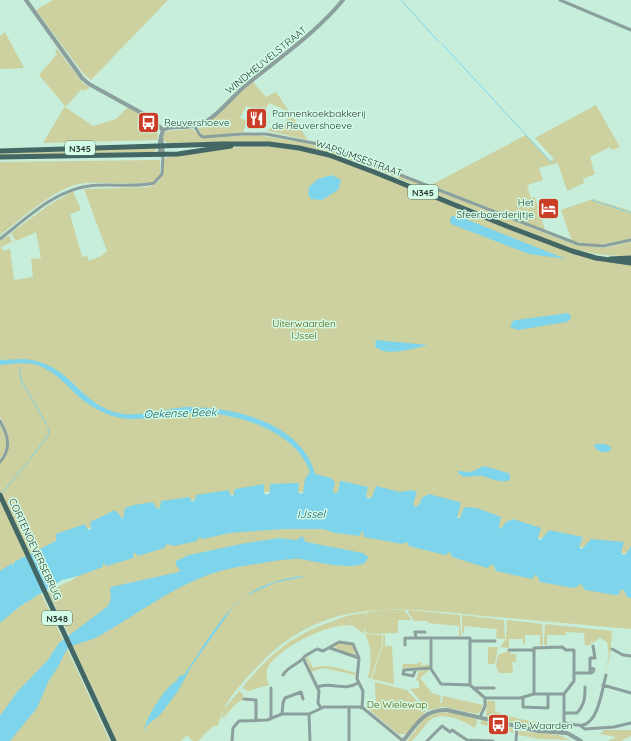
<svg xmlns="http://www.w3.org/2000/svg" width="631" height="741" font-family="Quicksand,sans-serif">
  <rect width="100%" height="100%" fill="#c6eeda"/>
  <!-- green -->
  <path fill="#cdd09f" d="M53,0H168L91,80L82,72L36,10Z
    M5,32L24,68L0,69V36Z
    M57,49L82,82L90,88L83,91L82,89L65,107L93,126L116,119L128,107C139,113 162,123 157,140L43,143L65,106L39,75L57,54L55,51Z
    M253,82L266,97L276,92L308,140L268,131L270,128H284L288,116L285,110L269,103L263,113L246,106L240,118L247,121L243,132L206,136L202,135L198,128Z
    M596,105L620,147L612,150L610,147L590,157L595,174L583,179L584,183L567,191L558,163L539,168L543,180L527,185L531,198L535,197L545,230L431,185L526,135L550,161L554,159L535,138Z
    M192,129L203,138L258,135L310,144L367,163L573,244L603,248L631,242V256C580,258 531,234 484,215C435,194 386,171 335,155C281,137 224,143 167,143L163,139L164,133L166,131Z
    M246,146L291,148L337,159L582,256L631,265V554C557,548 488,522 416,506C332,487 241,486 158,508C124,516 90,528 56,539V541L20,559L0,575V464C14,449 9,433 0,417V241L9,235L12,242L1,247L3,251L10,249L14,280L33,277L31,259L41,258L36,232L16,241L11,233L49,205L73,191L81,210L70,214L82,257L87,256L89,261L101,256L107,251L84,189L148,187C163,183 163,173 164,159L168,157Z
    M156,148V150L153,152L0,155V153Z
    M160,160V174L154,181C141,186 102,182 86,183C57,185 23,218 0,235V162Z
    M593,199L631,211V239L599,245L572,241L561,210Z
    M0,424C6,436 10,448 0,459Z
    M283,529C310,528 339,528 365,532C455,549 540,583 631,590V629C582,625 532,620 483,616C393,607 321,596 253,671C237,689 224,701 218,726H213L198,741H193L187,735L181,741H117L73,646L74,645L48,592L65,583L71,581C76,576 83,573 89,570C145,539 221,532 283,529Z
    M41,593L110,741H0V622L19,607Z
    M382,610H404L412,620H398V633L370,634L365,632L367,612Z
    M409,610L460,615L461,636H459V626L428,623V621H414L408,612Z
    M366,613V625L363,634C360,631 357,628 353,626C332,620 274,650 267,669C266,675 267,680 269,685L248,691L242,688C269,655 292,635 333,621C343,617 355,613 366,613Z
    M462,615L504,620L505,639L496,638L497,629L464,626V633H462Z
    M507,620L542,624L543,645H540V635H525V644H523V639H509V648L500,647L506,639Z
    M545,624L612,631L610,656L604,677L609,656L607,642L600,638L592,643L591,640V645H585L584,633L566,632V635H547V645H544Z
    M365,634L382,635V645L371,678H368C372,661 372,649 365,634Z
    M383,635H385V646H392L394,684L372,679L383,644Z
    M339,643L353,645L356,651L354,652L355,656L337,650V647H333V649L331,646Z
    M488,647H498L495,664H488Z
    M508,651H510L511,654H516V662H512L513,673H499L496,666L498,655Z
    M307,656L313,668C327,663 343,670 357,673L356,675L323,668L311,672L309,670L310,667H308L310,665H307L309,664L307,660L305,661Z
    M419,662H421V665H427L429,664V667L402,668L403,664H417Z
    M429,670L420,678L432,693L441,696L440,703H442L443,696L483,705L480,712L477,714L444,707L428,710L410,689L419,688V681L416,680L419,671Z
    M375,682L407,690L426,711L406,734H398L366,707L376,706Z
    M239,691L243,694V700L238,702L221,720L224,709Z
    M487,701H495V711C516,720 539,723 561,724V729L534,727L486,716Z
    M440,712L454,713L476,719L477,722L475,728C464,721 440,709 428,722C423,728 418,735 412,741H407L425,718Z
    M482,720L512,728L514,733L480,724Z
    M604,730H631V736L621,741H608L616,737L600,734Z
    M519,731L558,735L570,740L540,739L518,735Z"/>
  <!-- water -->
  <path fill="#7ed4eb" d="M332,175L341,180L338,190L322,200L311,199L308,194L309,187L318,179Z
    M452,216H458L566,259L529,254L451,224L450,219Z
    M568,313L571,316L570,320L566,322L518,330L512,328L510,326L513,321L516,320Z
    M376,340L428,345C416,348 384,358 375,346Z
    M25,359C71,364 75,399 114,412C137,419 164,408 187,407C232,406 302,423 315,474L331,478L335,482L333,490L335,494L338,492L340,481H342L368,487L366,496L368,499L372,497L376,486L400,492L411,490L417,492L413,504L415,507L419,505L422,498L429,494L459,502L461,503L457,518H460L464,507L477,508L501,517L499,527L501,529L506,522L513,519L541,528L538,537L540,541L549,530L583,537L579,547L582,549L591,539L624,542L621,552L623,555L626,554L631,546V598L627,597L624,590H620L619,595H615L585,590L581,584L574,588L540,582L536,574L532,579L496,571L493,564L487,568L452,557L450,552L445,555L409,546L407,542L402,544L364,537L363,532H361L360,536L335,533L323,529H283L230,533L203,539L199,537L197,541L174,546L167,544L164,548L138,556L134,552L133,558L107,566L103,563V567L78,576L62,580L19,607L0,623V571L11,564L14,565V562L56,541V534L85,524L87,529L90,530L91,528L90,522L115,510L123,519L125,508L134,505L153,502L157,509L160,508L161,501L189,497L192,502L195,500L196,495L229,490L230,495L233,496L235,489L264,484V493L266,495L270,493V484L297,483L299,484L298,492L301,494L303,493L305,479L310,472C296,429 229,410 189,413C166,414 140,423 117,417C104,414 89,406 79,397C65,384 53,369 33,364C22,362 11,364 0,365V360Z
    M594,444H605L612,448L608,452H601L596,449Z
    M484,466L508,473L510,475V480C500,484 491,478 482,476C474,475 464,480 458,473V471L471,472Z
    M302,536L306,542L363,553L368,557C366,575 313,561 301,559C296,558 274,561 268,562C252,565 233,567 217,572C175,585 139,613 101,635C90,642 77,642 67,649L58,667L48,682L37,708L10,741H0V716L17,692L47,661L59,643L108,606L111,599L110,589L111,587L179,572L180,570L176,565V561L189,555L246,543L279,538L297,540Z
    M303,576V577L274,583L246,596L235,604L191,667L178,691L160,715L147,725L145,731C142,722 168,683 177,681L179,676L184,675C221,622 232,585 303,576Z"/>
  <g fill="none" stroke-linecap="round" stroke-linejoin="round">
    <!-- stream -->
    <path stroke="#7ed4eb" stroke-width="1" d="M401,0L439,42
      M442,44L552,163
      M592,200L631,213
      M20,369L21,380L47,425
      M30,459L49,434L48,428
      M2,493L28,462"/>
    <!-- minor -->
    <path stroke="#8b9f9d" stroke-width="3" d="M560,0L631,30
      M195,127L200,135L203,137L242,134H266L318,144L367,162L578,244L603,246L631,240
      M0,239C26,219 55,190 89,186C110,183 133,188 154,183L162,174L163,155
      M0,421C8,435 12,448 0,462
      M416,638L415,632H425
      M470,641H495
      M405,645V638H431
      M330,648L359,658
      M612,649L623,655L631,656
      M509,650H534
      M304,660L319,691L318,703L321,708
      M590,668L594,669L593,672L590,673
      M416,669L413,676L403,674L404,670L431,668
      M574,673H590V658H595L593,646
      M283,675C288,666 300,664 305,656L317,649L323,651L339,642L353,644L359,658L357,679L363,691L362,708
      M470,685L441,684L431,669V638H470V685L485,698H520L534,694H564
      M603,685L631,693
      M317,687C332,681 343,692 358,683
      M271,688V719
      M474,688H494
      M534,694V648L562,647L566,650H574V681L564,694V723L562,733
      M523,698V707L548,708V694
      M244,699L256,700V720
      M349,707V741
      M564,713H577C585,704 585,697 585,687
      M282,714L283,703L285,698L301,692L303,699
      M480,717L485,706V698
      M564,723C570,724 577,726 583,725C599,721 602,689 606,675
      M581,726L585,729L614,727L631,723
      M232,741L233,728L239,721L267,720L282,714H309
      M310,741L309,714L324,707H359L363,708L403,741
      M427,741L442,726L450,732L452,730L467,740L493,741
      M516,741L517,727"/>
    <!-- tertiary -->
    <path stroke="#8b9f9d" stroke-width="4" d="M26,0L82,78L89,84L149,117L163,130
      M163,130C172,124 191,131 207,121C221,112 232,97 245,86C279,58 315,34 343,0
      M161,136L163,155
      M160,155V141L163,130
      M403,741C417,724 424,709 447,710L538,731L567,733L581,741"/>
    <!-- primary -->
    <path stroke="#426764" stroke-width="5" d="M0,151L222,144H269L299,148L329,155L374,172L509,227L572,251L596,258L631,263
      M0,157L178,154L231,146
      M610,259L631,258
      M0,495L114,741"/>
  </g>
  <!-- icons -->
  <defs>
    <symbol id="restaurant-square" viewBox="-11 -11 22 22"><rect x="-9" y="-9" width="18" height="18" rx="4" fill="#ca3e28" stroke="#d3fce7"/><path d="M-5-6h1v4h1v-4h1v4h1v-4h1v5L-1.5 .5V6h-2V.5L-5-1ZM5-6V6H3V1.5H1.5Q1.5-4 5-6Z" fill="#fff"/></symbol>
    <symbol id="bus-square" viewBox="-11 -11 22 22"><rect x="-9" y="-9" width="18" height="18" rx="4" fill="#ca3e28" stroke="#d3fce7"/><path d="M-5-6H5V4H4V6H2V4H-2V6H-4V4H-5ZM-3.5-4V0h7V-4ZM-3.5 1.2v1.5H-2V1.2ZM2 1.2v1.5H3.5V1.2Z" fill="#fff"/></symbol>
    <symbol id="hotel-square" viewBox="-11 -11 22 22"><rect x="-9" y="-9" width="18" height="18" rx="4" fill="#ca3e28" stroke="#d3fce7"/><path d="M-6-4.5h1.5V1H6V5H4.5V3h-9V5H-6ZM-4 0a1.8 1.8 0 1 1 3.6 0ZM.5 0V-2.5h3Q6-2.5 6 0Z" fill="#fff"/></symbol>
  </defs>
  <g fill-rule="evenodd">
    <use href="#restaurant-square" x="244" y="106" width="25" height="25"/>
    <use href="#bus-square" x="136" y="110" width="25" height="25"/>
    <use href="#hotel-square" x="536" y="196" width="25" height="25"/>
    <use href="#bus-square" x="486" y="712" width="25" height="25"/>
  </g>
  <g text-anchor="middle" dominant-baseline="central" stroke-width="3" stroke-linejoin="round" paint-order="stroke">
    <!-- shield labels -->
    <g fill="#d3fce7" stroke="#5d7569" stroke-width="1">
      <rect x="65" y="141" width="30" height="14" rx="3"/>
      <rect x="408" y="185" width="30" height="14" rx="3"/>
      <rect x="42" y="611" width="30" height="14" rx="3"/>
    </g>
    <g font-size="9" font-weight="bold" fill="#2b3b33">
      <text x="80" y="148">N345</text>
      <text x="423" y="192">N345</text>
      <text x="57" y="618">N348</text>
    </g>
    <!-- street labels -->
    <g font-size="10" fill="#2b3b33" stroke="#d3fce7">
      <text transform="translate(266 60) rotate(-39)">WINDHEUVELSTRAAT</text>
      <text transform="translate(359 158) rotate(20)">WAPSUMSESTRAAT</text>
      <text transform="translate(35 549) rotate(65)">CORTENOEVERSEBRUG</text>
    </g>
    <!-- poi labels -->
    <g font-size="10" fill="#2b3b33" stroke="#d3fce7" text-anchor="start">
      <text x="272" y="113">Pannenkoekbakkerij<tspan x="272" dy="12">de Reuvershoeve</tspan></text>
      <text x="164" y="122">Reuvershoeve</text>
      <text x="534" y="202" text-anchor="end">Het<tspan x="534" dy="12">Sfeerboerderijtje</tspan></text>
      <text x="514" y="725">De Waarden</text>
    </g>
    <!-- park labels -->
    <g font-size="10" fill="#575805" stroke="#d3fce7">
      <text x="304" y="323">Uiterwaarden<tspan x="304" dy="12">IJssel</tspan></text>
      <text x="397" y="704">De Wielewap</text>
    </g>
    <!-- water labels -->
    <g font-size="11" font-style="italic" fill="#135c6c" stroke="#d3fce7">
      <text transform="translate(180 413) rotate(-2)">Oekense Beek</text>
      <text x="311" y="514">IJssel</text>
    </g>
  </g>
</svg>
